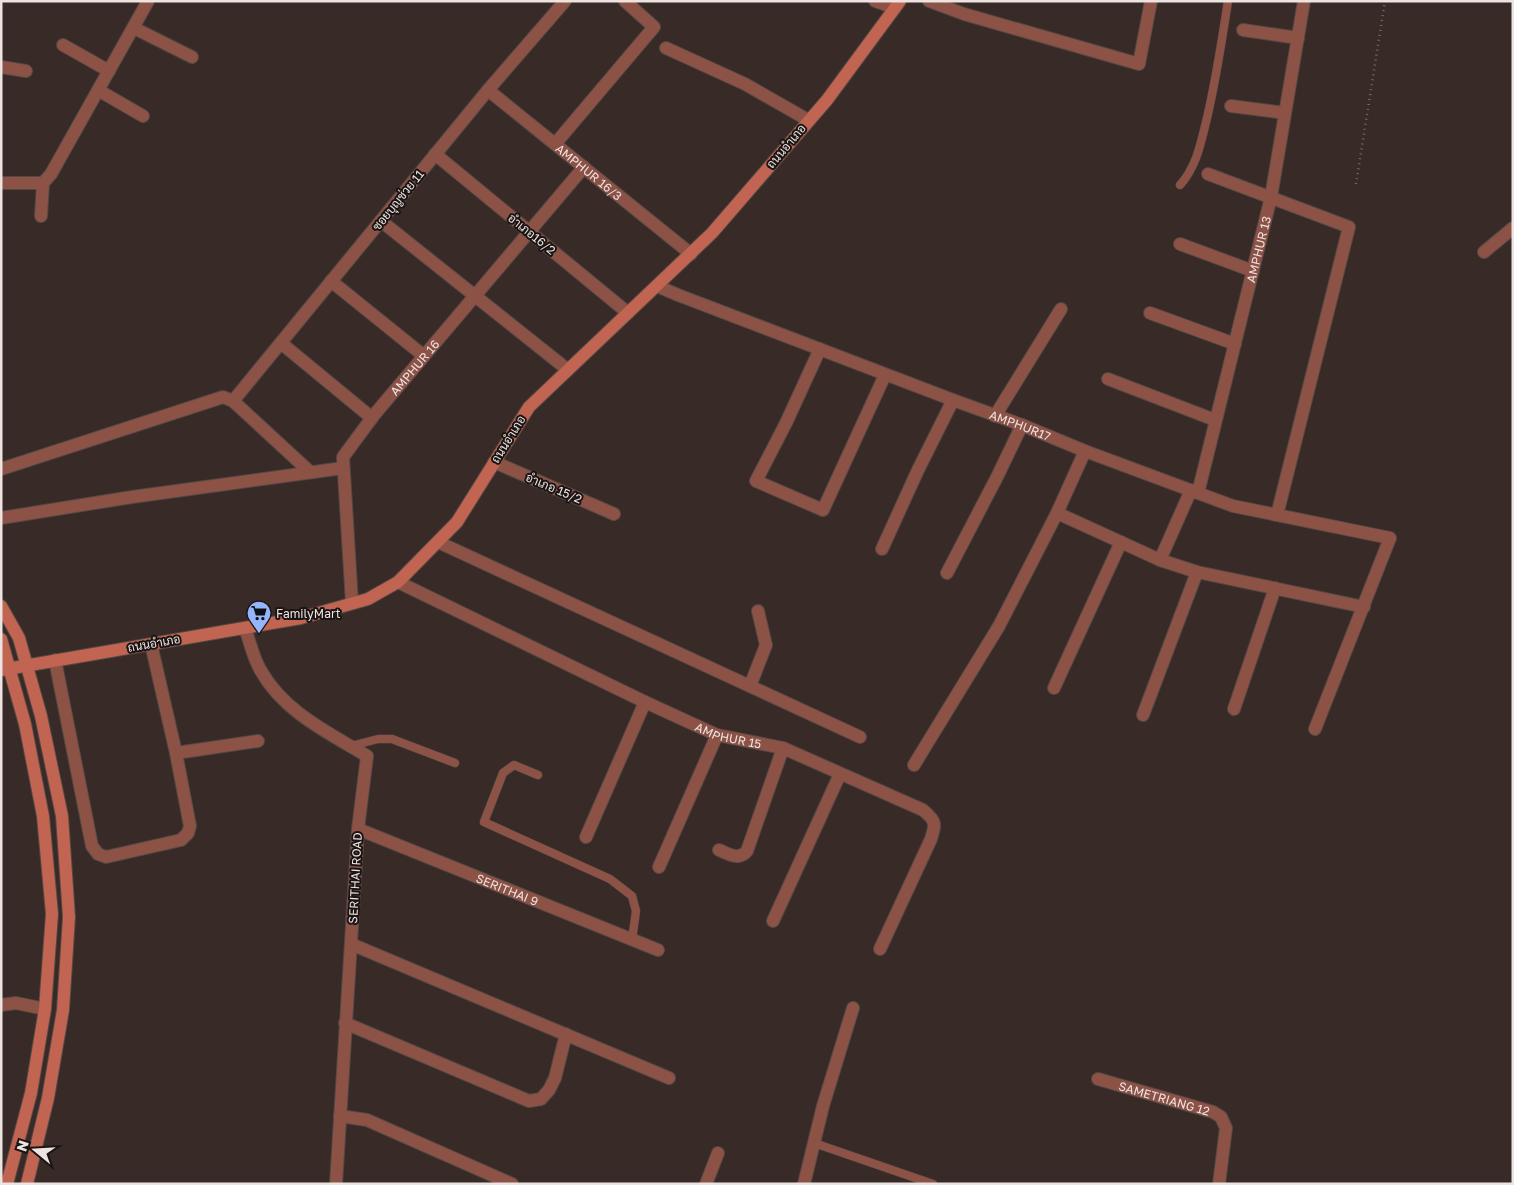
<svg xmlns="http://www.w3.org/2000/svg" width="1514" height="1185" font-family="'Golos Text',Sarabun,sans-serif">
  <rect width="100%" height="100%" fill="#372a27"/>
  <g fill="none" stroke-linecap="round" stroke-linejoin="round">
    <defs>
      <path id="lane" d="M1180,185C1197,166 1201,142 1207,118C1216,80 1222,40 1228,1
        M351,746L378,739H392L455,763
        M538,775L514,765L503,773L484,822L610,879L632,896L636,911L632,940
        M814,1143L933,1184"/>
      <g id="street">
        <path d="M875,1L895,8"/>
        <path d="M929,1L964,14L1139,64L1151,1"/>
        <path d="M134,28L192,57"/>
        <path d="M1243,30L1298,38"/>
        <path d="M63,45L109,71"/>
        <path d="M666,48L745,84L808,120"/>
        <path d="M1,67L26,71"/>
        <path d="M98,90L143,116"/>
        <path id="s1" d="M488,90L691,254"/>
        <path d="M1231,106L1285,113"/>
        <path d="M555,144L654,27L625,1"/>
        <path d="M435,154L628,313"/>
        <path d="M1208,174L1349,227L1277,515"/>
        <path d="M1,183H43L51,174L148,1"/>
        <path d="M41,216L43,183"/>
        <path d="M381,221L568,370"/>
        <path d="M1180,244L1253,271"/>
        <path d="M1484,252L1513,228"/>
        <path d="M331,281L424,356"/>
        <path id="s2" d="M657,286L678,295L953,400L1022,425L1085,451L1233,506L1390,538L1315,729"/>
        <path d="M1150,313L1235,344"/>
        <path d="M281,343L372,418"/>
        <path d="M820,349L786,423L756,481L823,510L885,375"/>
        <path d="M1108,379L1215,420"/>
        <path d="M233,401L488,90L565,1"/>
        <path d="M995,416L1061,309"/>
        <path d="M494,462L614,514"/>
        <path d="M1,469L223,397L233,401L310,472"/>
        <path id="s3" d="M1198,493L1271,197L1304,1"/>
        <path d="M1057,513L1160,560L1197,572L1364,607"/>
        <path d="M1,518L132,497L343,468"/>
        <path d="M438,542L860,737"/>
        <path d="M882,549L918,470L953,400"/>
        <path d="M1160,560L1191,490"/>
        <path d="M947,573L997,477L1022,425"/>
        <path id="s4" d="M398,582L645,702L717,735L783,748L923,810C936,821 936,823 931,839L880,949"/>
        <path id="s5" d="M352,603L343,457L374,415L584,167"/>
        <path d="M245,628C250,642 253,658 261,671C284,712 329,733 367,756L358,829L336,1184"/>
        <path d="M55,660L92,846L98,854L106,857L181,840L188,833L190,826L176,753L151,644"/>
        <path d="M750,686L766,645L758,611"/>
        <path d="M1054,688L1121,542"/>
        <path d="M1234,709L1275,588"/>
        <path d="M1143,715L1197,572"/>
        <path d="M176,753L258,741"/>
        <path d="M914,765L999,626L1057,513L1085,451"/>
        <path id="s6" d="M358,829L658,950"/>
        <path d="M586,837L645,702"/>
        <path d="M719,850C729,854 739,861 747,851L783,748"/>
        <path d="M659,867L717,735"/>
        <path d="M773,921L840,774"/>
        <path d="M351,944L669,1078"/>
        <path d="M1,1005L16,1003L45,1009"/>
        <path d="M345,1023L529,1101L541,1099L549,1090L555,1078L566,1034"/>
        <path id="s7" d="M1098,1079L1213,1112L1221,1117L1226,1128L1219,1184"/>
        <path d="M340,1116L367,1120L512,1184"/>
        <path d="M706,1184L718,1153"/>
        <path d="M804,1184L823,1106L853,1008"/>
      </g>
      <path id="secondary" d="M1,606L19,638L41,716L62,816L69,917L63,1010L48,1098L27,1184
        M1,639L25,724L43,816L52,914L45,1009L31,1093L7,1184
        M1,670L301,618L368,599L398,582L457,522L529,407L712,233L827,100L900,1"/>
    </defs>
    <!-- lane casing -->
    <use href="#lane" stroke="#544845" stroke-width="9"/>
    <!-- street casing -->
    <use href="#street" stroke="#544845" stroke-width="14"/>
    <!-- secondary casing -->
    <use href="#secondary" stroke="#544845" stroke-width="14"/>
    <!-- path -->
    <path stroke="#766b68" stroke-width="2.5" stroke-dasharray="1 4" stroke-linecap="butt" d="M1356,184L1385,1"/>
    <!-- lane -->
    <use href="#lane" stroke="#8d5246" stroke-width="8"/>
    <!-- street -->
    <use href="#street" stroke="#8d5246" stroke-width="12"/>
    <!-- secondary -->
    <use href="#secondary" stroke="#c16451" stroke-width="12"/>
  </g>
  <!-- icons -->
  <defs>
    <symbol id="supermarket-pin" viewBox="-11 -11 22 30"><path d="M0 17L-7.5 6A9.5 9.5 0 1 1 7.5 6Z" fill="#95b6fd" stroke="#1a1413"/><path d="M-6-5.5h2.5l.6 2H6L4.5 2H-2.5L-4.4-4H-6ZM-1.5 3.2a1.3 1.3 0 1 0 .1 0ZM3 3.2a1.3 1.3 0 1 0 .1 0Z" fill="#111"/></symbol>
  </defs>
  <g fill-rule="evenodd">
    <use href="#supermarket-pin" x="245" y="599" width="28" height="38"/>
  </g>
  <g text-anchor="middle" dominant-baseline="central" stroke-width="4" stroke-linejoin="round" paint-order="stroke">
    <!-- street labels -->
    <g font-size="12" fill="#ede4e2" stroke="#1a1413">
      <text transform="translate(786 146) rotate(-50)">ถนนอำเภอ</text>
      <text stroke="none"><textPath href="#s1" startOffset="130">AMPHUR 16/3</textPath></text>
      <text transform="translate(398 200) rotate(-51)">ซอยบุญช่วย 11</text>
      <text transform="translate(532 234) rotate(39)">อำเภอ16/2</text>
      <text stroke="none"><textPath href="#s3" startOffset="251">AMPHUR 13</textPath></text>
      <text stroke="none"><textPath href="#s5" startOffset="261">AMPHUR 16</textPath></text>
      <text stroke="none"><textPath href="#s2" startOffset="389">AMPHUR17</textPath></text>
      <text transform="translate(508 439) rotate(-58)">ถนนอำเภอ</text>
      <text transform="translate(554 488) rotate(23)">อำเภอ 15/2</text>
      <text transform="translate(154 643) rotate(-10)">ถนนอำเภอ</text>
      <text stroke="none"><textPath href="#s4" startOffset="365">AMPHUR 15</textPath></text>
      <text transform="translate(355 878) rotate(-87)">SERITHAI ROAD</text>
      <text stroke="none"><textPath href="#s6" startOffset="161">SERITHAI 9</textPath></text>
      <text stroke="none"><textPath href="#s7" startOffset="69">SAMETRIANG 12</textPath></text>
    </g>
    <!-- poi labels -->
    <g font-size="12" fill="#ede4e2" stroke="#1a1413" text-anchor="start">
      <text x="276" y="613">FamilyMart</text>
    </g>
  </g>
  <!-- border -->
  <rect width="1514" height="1185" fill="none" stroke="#ede4e2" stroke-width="5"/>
  <!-- north arrow -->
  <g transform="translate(35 1150) rotate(288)" stroke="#1a1413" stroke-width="4" paint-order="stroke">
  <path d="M0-4L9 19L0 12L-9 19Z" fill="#ede4e2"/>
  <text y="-8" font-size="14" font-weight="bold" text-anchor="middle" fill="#ede4e2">N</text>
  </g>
</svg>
